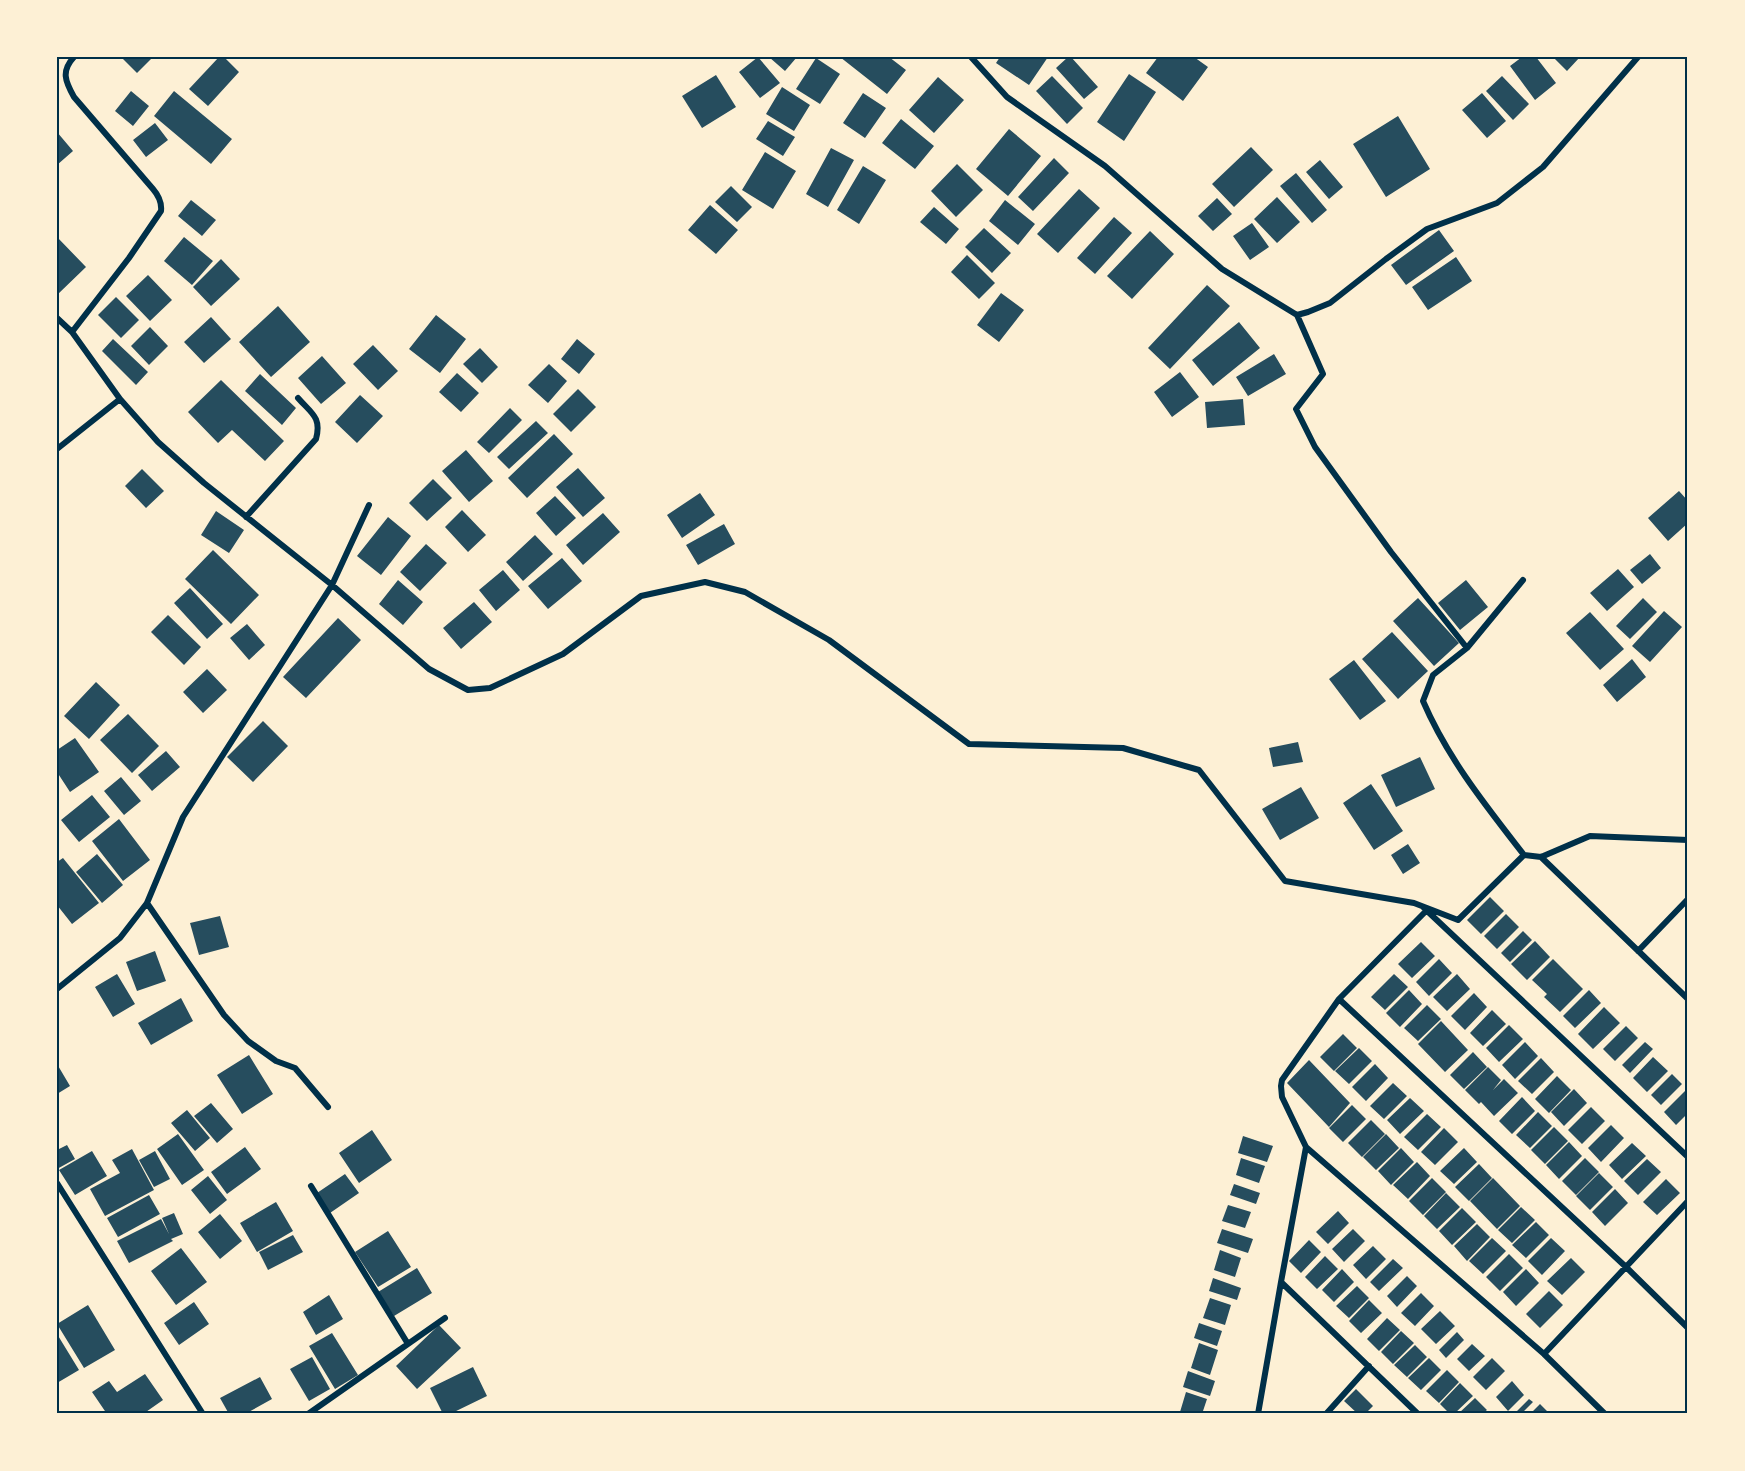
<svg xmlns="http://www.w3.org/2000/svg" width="1745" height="1471" font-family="Helvetica,sans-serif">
  <rect width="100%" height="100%" fill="#fdf0d5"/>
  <!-- building -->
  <path fill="#264d5e" d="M121,57H153L137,73Z
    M219,57H224L239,72L208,106L189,89Z
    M758,57L780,83L760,98L739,72Z
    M769,57H797L785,71Z
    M840,57H889L906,70L887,94Z
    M1000,57H1048L1029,85L996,63Z
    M1068,57H1071L1098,87L1084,99L1056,68Z
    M1158,57H1194L1208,67L1183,101L1146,73Z
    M1522,57H1536L1556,83L1535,100L1510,66Z
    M1553,57H1580L1567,71Z
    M816,58L840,74L820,104L796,89Z
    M1129,74L1156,92L1124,141L1097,122Z
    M716,75L736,107L702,128L682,96Z
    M1052,76L1083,108L1067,124L1036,91Z
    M1502,76L1529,104L1513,120L1486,91Z
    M938,77L964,100L934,133L909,110Z
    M782,87L810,105L794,131L766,114Z
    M131,91L149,106L133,126L115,111Z
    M174,91L232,139L211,164L154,116Z
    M863,93L886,108L865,138L843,123Z
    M1482,93L1506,121L1487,138L1462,110Z
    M1398,116L1430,169L1386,197L1353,144Z
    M901,119L934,146L915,169L882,143Z
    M768,121L795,137L783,156L756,139Z
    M155,123L168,140L146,157L133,140Z
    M1009,129L1041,156L1008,196L976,169Z
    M57,132L73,151L57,165Z
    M1251,147L1273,170L1234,207L1212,184Z
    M831,148L854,160L828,207L806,194Z
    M765,152L796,171L773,209L742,190Z
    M1054,158L1069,173L1033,211L1018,197Z
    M1320,160L1343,187L1329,199L1306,172Z
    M957,164L983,190L956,217L931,191Z
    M863,166L886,180L859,224L837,210Z
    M1296,173L1327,210L1312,223L1280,186Z
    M731,186L752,207L737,222L715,202Z
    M1079,189L1100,208L1058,253L1037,234Z
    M1277,197L1300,222L1277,243L1254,219Z
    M1217,198L1232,214L1213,231L1198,216Z
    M191,200L216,220L202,236L178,216Z
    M1005,200L1035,224L1018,245L989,221Z
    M710,205L738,230L716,254L688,230Z
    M934,207L959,229L946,244L920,222Z
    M1114,217L1132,233L1095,274L1077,258Z
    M1252,223L1269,247L1250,260L1233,236Z
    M984,228L1011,253L992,273L965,247Z
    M1439,230L1454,251L1406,285L1391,265Z
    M1150,231L1174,254L1132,299L1107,276Z
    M57,237L86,267L57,295Z
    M184,237L213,261L192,285L164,261Z
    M967,255L995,283L979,299L951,272Z
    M1456,257L1472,281L1428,310L1412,287Z
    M221,259L240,279L211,306L193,287Z
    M148,275L172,300L150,321L126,296Z
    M1207,285L1230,306L1170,369L1148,348Z
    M1001,293L1024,310L999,342L977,325Z
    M116,297L139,320L121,338L98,315Z
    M278,306L310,342L271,377L239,342Z
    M436,315L466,339L440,373L409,349Z
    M211,317L231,339L204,363L184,342Z
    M1239,322L1260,348L1213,386L1192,360Z
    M150,327L168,346L149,365L131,346Z
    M113,339L148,372L136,385L102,351Z
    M577,339L595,354L579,374L561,359Z
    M373,345L398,371L378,390L353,364Z
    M480,348L498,367L482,383L463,364Z
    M1274,354L1286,374L1248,396L1236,377Z
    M322,356L346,383L321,404L298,378Z
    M549,364L567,381L548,403L528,385Z
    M1180,372L1199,397L1172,417L1154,392Z
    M457,373L479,393L461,412L439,392Z
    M260,374L296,408L282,425L245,391Z
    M221,380L284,441L265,461L232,430L218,443L188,412Z
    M578,389L596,407L571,432L553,414Z
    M360,395L383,416L357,443L335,422Z
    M1243,399L1245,425L1207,428L1205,402Z
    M510,408L522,420L489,453L477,442Z
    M536,421L548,433L509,469L497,457Z
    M554,434L573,454L527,498L508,478Z
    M466,450L493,481L469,502L442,471Z
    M578,468L605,498L583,517L556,487Z
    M142,469L164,491L146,508L125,486Z
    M433,479L452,498L427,521L409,503Z
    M1679,491L1688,501V523L1668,541L1648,518Z
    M700,493L715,515L682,538L667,515Z
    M555,496L576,518L556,536L536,513Z
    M462,510L486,535L468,552L445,527Z
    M216,511L244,530L229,553L201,535Z
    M603,513L620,532L583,565L566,545Z
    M388,517L411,536L381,575L357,556Z
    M724,524L735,544L698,565L686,545Z
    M535,535L553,554L523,581L506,562Z
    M426,544L447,563L420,591L400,572Z
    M213,550L259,595L231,624L185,579Z
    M1650,554L1661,568L1642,584L1630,570Z
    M562,558L582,581L548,609L528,586Z
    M1618,569L1634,587L1607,611L1590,593Z
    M503,570L520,590L496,611L479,590Z
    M398,580L423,602L403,625L379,604Z
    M1466,580L1488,607L1460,630L1438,603Z
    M190,588L223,624L207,639L174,603Z
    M1418,598L1459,643L1434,666L1393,621Z
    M1643,598L1657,612L1630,639L1616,626Z
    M474,602L492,622L461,649L443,628Z
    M1664,611L1682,627L1650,662L1632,646Z
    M1590,612L1624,649L1600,670L1566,633Z
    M168,615L201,647L184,665L151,632Z
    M338,618L361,640L306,698L283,677Z
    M247,624L265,645L249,660L230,638Z
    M1392,632L1428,671L1398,699L1362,659Z
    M1632,659L1646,677L1617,702L1603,685Z
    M1354,660L1386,701L1360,720L1329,679Z
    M207,669L227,690L203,713L183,692Z
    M96,682L120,705L89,739L64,716Z
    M128,714L159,746L132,773L100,740Z
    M263,721L288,746L253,782L227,757Z
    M75,738L99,772L70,792L57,772V750Z
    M1298,742L1303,762L1273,767L1269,748Z
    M166,751L180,767L152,791L138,775Z
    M1420,757L1435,789L1396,807L1381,775Z
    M121,777L141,801L124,815L104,791Z
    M1371,784L1403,831L1374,850L1343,803Z
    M1301,787L1319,818L1280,840L1262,809Z
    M92,795L110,817L79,842L61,820Z
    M119,819L150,860L123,881L92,841Z
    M1408,844L1420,863L1403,874L1391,855Z
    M97,854L123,885L102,903L76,872Z
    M63,858L99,903L72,924L57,905V862Z
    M1490,897L1504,911L1481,934L1467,920Z
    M1506,914L1519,927L1497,949L1484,936Z
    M220,916L229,947L199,955L190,923Z
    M1523,931L1532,940L1510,962L1501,953Z
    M1535,941L1550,957L1527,980L1511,964Z
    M1421,942L1435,956L1412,978L1398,964Z
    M155,951L166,981L137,991L126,962Z
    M1439,959L1452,973L1429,996L1416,982Z
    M1553,959L1583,989L1560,1012L1544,997L1547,994L1532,980Z
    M117,974L135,1004L113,1017L95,987Z
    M1394,974L1408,987L1385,1010L1371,997Z
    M1457,974L1470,989L1447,1011L1433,997Z
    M1409,990L1422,1004L1400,1027L1386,1013Z
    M1589,990L1601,1003L1575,1028L1563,1016Z
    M1474,993L1487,1007L1465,1030L1451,1016Z
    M181,998L193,1021L151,1045L138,1023Z
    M1427,1005L1441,1019L1418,1041L1404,1028Z
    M1604,1007L1620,1023L1593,1049L1578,1034Z
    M1492,1010L1506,1024L1483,1046L1470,1033Z
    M1441,1021L1468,1050L1445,1072L1418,1044Z
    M1509,1025L1523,1039L1499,1062L1486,1048Z
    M1626,1026L1638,1038L1615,1061L1603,1049Z
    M1343,1034L1357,1048L1334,1071L1320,1057Z
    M1525,1042L1538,1056L1515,1079L1502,1065Z
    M1645,1042L1653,1049L1630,1073L1622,1065Z
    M1359,1048L1372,1061L1349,1084L1335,1071Z
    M1473,1052L1487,1067L1464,1089L1450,1075Z
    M249,1055L273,1094L242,1114L217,1075Z
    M1653,1057L1668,1071L1647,1092L1633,1078Z
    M1541,1058L1554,1072L1532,1094L1518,1081Z
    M1309,1060L1350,1103L1329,1127L1287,1083Z
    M57,1064L70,1086L57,1094Z
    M1375,1064L1388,1078L1366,1101L1352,1087Z
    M1488,1067L1501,1080L1493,1090L1504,1079L1518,1093L1494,1116L1481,1102L1479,1104L1465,1090Z
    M1672,1074L1682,1084L1661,1105L1651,1095Z
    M1557,1076L1571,1090L1549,1113L1535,1099Z
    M1393,1083L1407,1096L1384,1119L1370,1106Z
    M1574,1089L1587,1103L1564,1126L1551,1112Z
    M1687,1089L1688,1091V1113L1676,1125L1664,1112Z
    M1522,1097L1535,1111L1512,1134L1499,1121Z
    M1410,1098L1424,1111L1400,1134L1387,1120Z
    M211,1103L233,1129L217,1143L194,1116Z
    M1352,1105L1366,1119L1343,1142L1329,1128Z
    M1591,1107L1605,1121L1582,1144L1568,1130Z
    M187,1110L210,1138L195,1151L171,1123Z
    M1538,1112L1552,1126L1530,1148L1516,1135Z
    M1427,1114L1441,1127L1418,1150L1404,1137Z
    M1371,1120L1385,1134L1362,1157L1348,1143Z
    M1611,1125L1624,1138L1601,1162L1588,1148Z
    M1554,1127L1568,1141L1545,1164L1531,1150Z
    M1444,1128L1458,1142L1435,1165L1421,1152Z
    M372,1130L392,1160L359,1183L339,1153Z
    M178,1134L204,1170L182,1185L157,1149Z
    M1386,1134L1399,1148L1376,1170L1363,1157Z
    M1243,1136L1273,1146L1267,1162L1238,1153Z
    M1569,1142L1582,1156L1559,1179L1546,1165Z
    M1632,1143L1646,1156L1622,1179L1609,1165Z
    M67,1145L75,1159L57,1169V1150Z
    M245,1147L261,1169L227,1194L211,1172Z
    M1401,1148L1414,1162L1391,1185L1378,1171Z
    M1464,1148L1477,1162L1454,1184L1440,1171Z
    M132,1149L154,1190L105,1216L90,1189L120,1173L112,1160Z
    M92,1151L107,1176L75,1195L59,1170Z
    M155,1151L170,1179L154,1187L139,1160Z
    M1241,1158L1265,1166L1259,1183L1236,1175Z
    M1585,1158L1599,1172L1576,1195L1562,1181Z
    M1647,1159L1661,1172L1638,1195L1624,1181Z
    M1417,1162L1430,1176L1408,1199L1393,1185Z
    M1479,1164L1492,1178L1469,1201L1455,1187Z
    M1599,1173L1613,1187L1590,1210L1576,1196Z
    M345,1174L359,1193L330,1213L317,1193Z
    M208,1176L227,1200L210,1214L191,1190Z
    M1432,1178L1446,1192L1423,1215L1409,1201Z
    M1493,1178L1520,1206L1497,1229L1470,1201Z
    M1666,1179L1680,1193L1657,1215L1643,1202Z
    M1234,1184L1260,1193L1256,1204L1230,1195Z
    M1615,1189L1628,1203L1605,1226L1592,1212Z
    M1446,1193L1460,1207L1437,1229L1424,1216Z
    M149,1195L160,1214L118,1237L107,1218Z
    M276,1202L293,1231L257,1252L240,1223Z
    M1228,1205L1251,1212L1245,1228L1222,1221Z
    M1521,1207L1535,1220L1512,1243L1498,1230Z
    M1462,1208L1476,1222L1452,1245L1439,1231Z
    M1338,1211L1349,1223L1328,1244L1316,1232Z
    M174,1213L183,1234L171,1239L173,1241L129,1263L117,1241L161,1219L169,1234L162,1218Z
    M220,1214L242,1241L220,1259L198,1232Z
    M1536,1222L1549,1235L1526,1258L1512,1245Z
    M1477,1224L1490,1237L1467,1261L1454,1246Z
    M1222,1229L1253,1239L1248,1253L1217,1243Z
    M1353,1229L1365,1241L1344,1262L1332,1249Z
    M388,1231L411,1267L378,1287L355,1252Z
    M293,1235L303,1252L268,1270L259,1252Z
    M1492,1238L1506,1251L1483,1274L1469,1261Z
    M1551,1238L1565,1251L1542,1275L1528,1261Z
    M1309,1240L1321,1252L1301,1273L1289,1261Z
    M1373,1246L1386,1259L1366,1279L1353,1265Z
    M181,1248L207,1282L176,1305L151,1271Z
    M1220,1250L1241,1258L1235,1277L1214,1270Z
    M1509,1254L1523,1268L1500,1291L1486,1277Z
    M1325,1256L1338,1269L1317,1289L1305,1277Z
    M1571,1258L1585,1272L1562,1295L1547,1281Z
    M1393,1259L1403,1268L1379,1291L1370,1282Z
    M417,1268L432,1293L394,1316L378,1292Z
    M1342,1269L1354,1282L1334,1302L1322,1290Z
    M1526,1269L1539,1283L1516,1306L1503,1292Z
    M1407,1276L1417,1286L1397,1307L1387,1296Z
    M1213,1278L1241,1288L1237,1300L1209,1291Z
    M1357,1286L1369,1298L1349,1318L1336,1306Z
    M1549,1291L1563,1305L1540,1328L1526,1314Z
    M1421,1293L1434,1306L1415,1326L1401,1313Z
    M329,1295L343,1319L316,1335L303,1312Z
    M1210,1298L1231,1305L1225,1325L1203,1318Z
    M1369,1300L1382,1313L1361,1333L1349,1321Z
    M194,1302L209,1324L179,1345L164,1323Z
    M88,1305L115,1350L84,1368L57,1324Z
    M1440,1311L1455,1326L1436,1344L1421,1329Z
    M1387,1318L1400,1330L1379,1351L1367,1339Z
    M1199,1323L1222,1331L1217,1346L1194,1338Z
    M439,1325L461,1348L417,1389L396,1366Z
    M1401,1331L1414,1343L1393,1364L1381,1352Z
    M1457,1332L1464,1340L1446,1358L1439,1350Z
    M332,1333L358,1375L335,1389L309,1346Z
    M57,1334L79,1370L57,1383Z
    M1199,1343L1218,1350L1210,1375L1191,1368Z
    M1472,1344L1485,1356L1469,1371L1457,1359Z
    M1415,1345L1427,1357L1407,1377L1394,1365Z
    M312,1357L330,1389L309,1401L290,1369Z
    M1429,1358L1441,1370L1421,1390L1408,1378Z
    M1492,1358L1505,1371L1486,1390L1473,1377Z
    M473,1367L487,1396L450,1414H443L430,1388Z
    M1447,1370L1459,1382L1439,1403L1426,1391Z
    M1188,1371L1215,1381L1210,1396L1183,1387Z
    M145,1374L163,1400L143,1414H107L92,1392L109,1381L117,1392Z
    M260,1377L272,1399L245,1414H229L220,1398Z
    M1512,1381L1524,1395L1508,1411L1496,1397Z
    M1460,1383L1473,1396L1454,1414H1450L1440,1404Z
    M1356,1389L1373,1406L1365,1414H1358L1344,1401Z
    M1186,1392L1207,1399L1202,1414H1187L1180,1412Z
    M1475,1398L1487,1410L1482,1414H1458Z
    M1529,1399L1533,1402L1521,1414H1514Z
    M1540,1404L1550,1414H1530Z"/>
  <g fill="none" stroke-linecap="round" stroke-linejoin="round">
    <!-- minor -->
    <path stroke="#003049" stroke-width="6" d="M971,57L1007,97L1105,166L1222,269L1297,315L1323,374L1296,409L1315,447L1391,552L1467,648
      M1297,315L1308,312L1330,303L1386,259L1427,229L1497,203L1543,167L1638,57
      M57,318L72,332L120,399L158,442L204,483L332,585L429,669L468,690L490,688L563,654L641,596L705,582L745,592L829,640L969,744L1123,748L1199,770L1285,881L1414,903L1458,920L1524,855
      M72,332L129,258L161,211C162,202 159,196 153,189L74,97C65,81 61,71 74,57
      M57,449L120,399
      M246,517L316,439C322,417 311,413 298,398
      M1523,580L1467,648L1433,675L1423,701C1448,759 1486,806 1524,855L1541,857L1590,836L1688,840
      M1541,857L1688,999
      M147,903L224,1015L248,1041L276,1061L295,1068L328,1107
      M1424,908L1688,1157
      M1426,911L1339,999L1282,1080L1281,1086L1282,1097L1306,1147L1544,1354L1605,1414
      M1638,951L1688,899
      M57,989L120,938L147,903L183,817L332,585L369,505
      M1339,999L1626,1267L1688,1328
      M1306,1147L1281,1282L1418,1414
      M57,1183L203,1414
      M311,1186L408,1344
      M1544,1354L1688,1201
      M308,1414L445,1318
      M1258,1414L1281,1282
      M1326,1414L1369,1366"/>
  </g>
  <!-- border -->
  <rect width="1745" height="1471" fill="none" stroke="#fdf0d5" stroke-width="117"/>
  <rect x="58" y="58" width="1628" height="1354" fill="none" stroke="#003049" stroke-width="2"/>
</svg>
